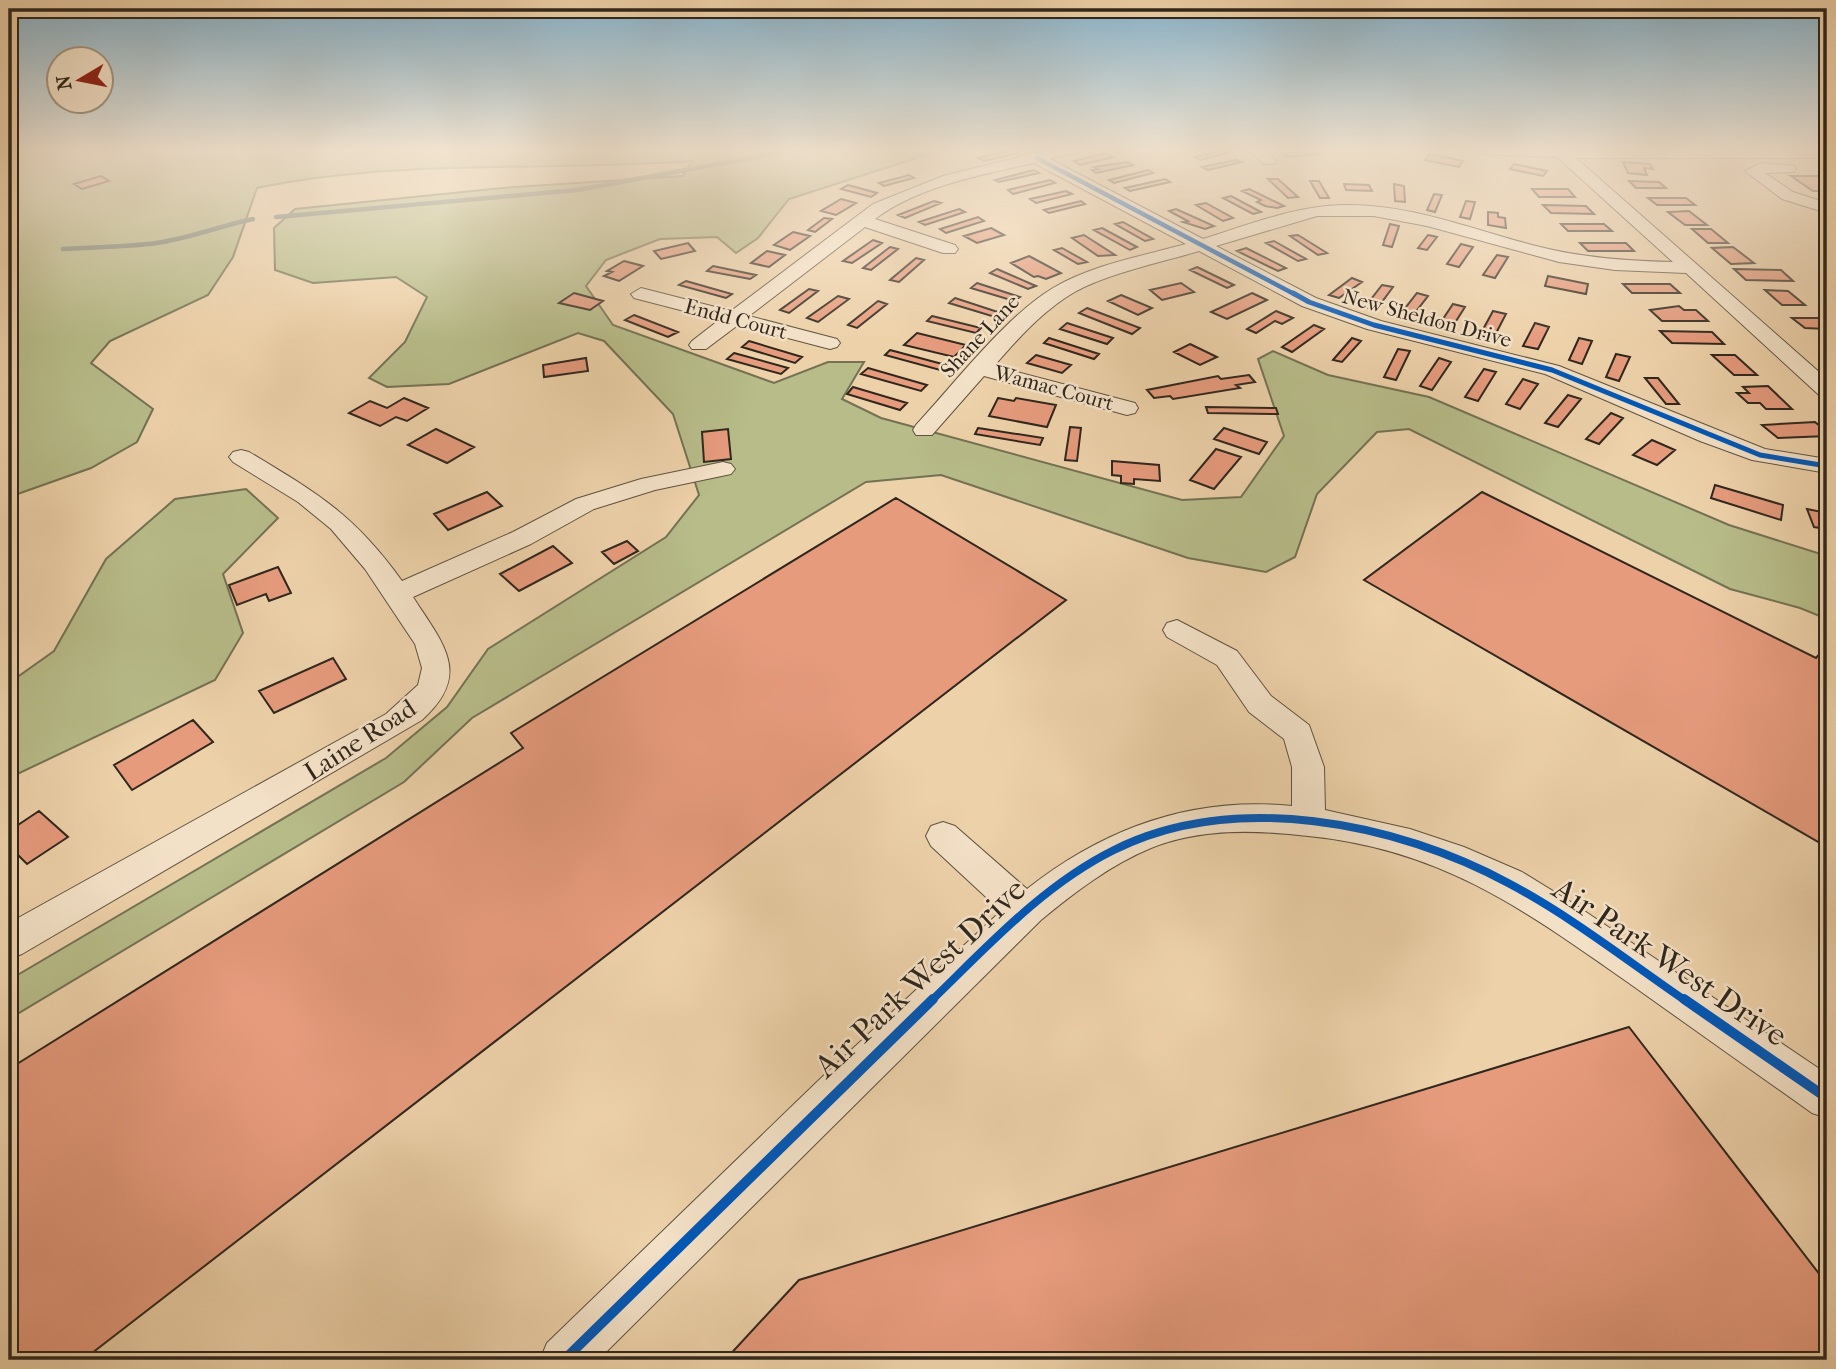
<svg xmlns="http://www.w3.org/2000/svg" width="1836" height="1369" font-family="'IM FELL French Canon',serif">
  <rect width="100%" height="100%" fill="#edd1a9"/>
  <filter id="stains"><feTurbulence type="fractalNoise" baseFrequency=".00286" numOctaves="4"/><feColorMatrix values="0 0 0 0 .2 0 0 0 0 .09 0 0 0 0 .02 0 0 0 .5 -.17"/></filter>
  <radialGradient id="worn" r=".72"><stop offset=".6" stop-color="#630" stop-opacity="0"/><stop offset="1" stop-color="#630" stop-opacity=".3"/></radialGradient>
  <!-- green -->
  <path fill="#b7bc89" stroke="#737253" stroke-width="2" d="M9,149H968L929,154L789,199L758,238L736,253L717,237L660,239L606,260L586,286L613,325L774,383L828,362H864L842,399L881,418L1182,500L1241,497L1284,436L1258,359L1273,351L1328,375L1429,397L1729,525L1827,556V619L1800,608L1730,589L1409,429L1377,432L1317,494L1295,557L1266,572L1188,558L941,475L866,482L472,718L404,782L9,1019V980L386,758L447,707L488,649L666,537L699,495L673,414L604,341L578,333L449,384L387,387L369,378L405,342L427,297L396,277L313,283L275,270L274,228L295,209L502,188L683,176L692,161C548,172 399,158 257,188L233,257L208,295L110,341L91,363L153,409L137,442L91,468L9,497Z
    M246,489L278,518L223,574L243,633L215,680L9,778V683L54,651L106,559L175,499Z"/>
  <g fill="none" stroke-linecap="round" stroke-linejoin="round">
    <!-- stream -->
    <path stroke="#6f7d72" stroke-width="4.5" d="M276,217L577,190L800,149
      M63,249C94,247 126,247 157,243C190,238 220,226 253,219"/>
  </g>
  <!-- building -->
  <path fill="#e69b7d" stroke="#2f271d" stroke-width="2" d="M1225,149L1231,152L1200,160L1195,157Z
    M1013,150L1018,153L984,161L978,158Z
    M1315,151L1319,154L1286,157L1282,153Z
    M1106,153L1113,157L1080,165L1074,161Z
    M1430,154L1463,161L1459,167L1425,160Z
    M1236,160L1242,162L1208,170L1202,167Z
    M1128,162L1133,165L1096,173L1092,170L1098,169L1094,167Z
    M1623,162L1650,164L1653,169L1644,168L1647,175L1628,173Z
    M1514,164L1547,171L1543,176L1510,169Z
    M1034,170L1039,173L999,182L995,180Z
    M1148,170L1153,173L1114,183L1109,180Z
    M909,175L914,178L884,186L879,183Z
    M101,176L109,181L82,189L74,184Z
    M1791,176H1827V191H1813Z
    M1165,179L1170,182L1130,191L1125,188Z
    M1268,179H1278L1298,197L1288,198Z
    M1050,180L1055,183L1013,194L1008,190Z
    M1310,181H1319L1329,198H1320Z
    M1629,181L1659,182L1666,188H1636Z
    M1344,184L1369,185L1372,191L1346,190Z
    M1394,184L1404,186L1405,202L1395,201Z
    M848,185L877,193L871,197L841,189Z
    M1249,189L1284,206L1277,208L1265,206L1257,202L1261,200L1242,191Z
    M1532,189H1568L1575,197H1539Z
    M1066,191L1072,194L1036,203L1030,199Z
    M1434,194L1442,195L1435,212L1427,210Z
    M1231,196L1261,212L1253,214L1223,198Z
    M1648,198H1686L1695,205H1657Z
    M841,199L856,203L836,215L821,211Z
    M934,201L941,203L905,218L898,215Z
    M1081,201L1085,204L1049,213L1044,210Z
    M1466,201L1475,202L1470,219L1460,217Z
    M1206,203L1233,218L1223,221L1196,205Z
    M1543,205L1586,206L1594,214L1551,213Z
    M959,209L965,212L925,225L919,222Z
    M1176,209L1214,226L1205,229L1183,222L1188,221L1169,211Z
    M1689,211L1707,225H1685L1668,212Z
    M1488,212L1498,213V217L1505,218L1506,228L1488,225Z
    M978,217L984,221L946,233L940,229Z
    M824,218L832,219L815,232L808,230Z
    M1123,222L1153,239L1145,241L1115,224Z
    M1390,224L1399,226L1392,247L1383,245Z
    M1561,224H1604L1612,231H1568Z
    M991,228L1004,235L977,243L964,236Z
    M1102,228L1137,247L1130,250L1094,230Z
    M1692,229H1711L1728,243H1708Z
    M793,232L810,236L790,250L774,245Z
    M1084,235L1115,255L1098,256L1072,238Z
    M1298,235L1327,253L1318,255L1290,236Z
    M1428,235L1437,237L1427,250L1418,248Z
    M873,240L882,243L852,263L843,261Z
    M1274,241L1306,259L1298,261L1266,243Z
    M688,243L695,251L661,259L654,251Z
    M1580,243H1626L1634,251H1588Z
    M1461,244L1473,247L1459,267L1447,264Z
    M890,247L898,249L871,270L863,268Z
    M1733,247L1754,263L1731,264L1712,248Z
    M1062,248L1087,262L1078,264L1054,250Z
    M1246,248L1286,268L1278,271L1237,251Z
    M767,251L785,255L769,267L751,263Z
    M1497,255L1508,257L1495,278L1483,275Z
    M1029,256L1061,273L1046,279L1038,276L1034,277L1011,263Z
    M916,258L924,260L899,282L890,280Z
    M624,261L643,266L619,281L604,276L612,272L607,271Z
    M713,266L756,275L750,279L707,271Z
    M1197,267L1234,285L1227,288L1190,270Z
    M997,269L1036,286L1028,289L990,273Z
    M1734,269L1781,270L1793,281L1746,280Z
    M1548,276L1588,284L1586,294L1545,286Z
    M1352,278L1362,282L1339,298L1329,295Z
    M686,281L732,294L726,298L679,285Z
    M977,283L1020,297L1014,301L971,288Z
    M1181,283L1194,292L1162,300L1150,290Z
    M1623,284H1670L1680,293H1632Z
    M1382,285L1393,287L1376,310L1365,307Z
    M809,289L818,291L789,313L780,310Z
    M1765,290L1788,291L1805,305H1782Z
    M574,293L603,301L590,310L559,303Z
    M1252,293L1267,300L1227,319L1211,312Z
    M1417,293L1428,296L1410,319L1399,316Z
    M1121,295L1152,308L1138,315L1108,301Z
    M838,296L849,299L818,322L807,318Z
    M955,298L1001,313L995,317L949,303Z
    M878,301L887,304L857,328L848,325Z
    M1453,304L1465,307L1451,329L1439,325Z
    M1679,306L1684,310H1696L1708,321H1662L1650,310Z
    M1087,308L1140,328L1132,334L1079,313Z
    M1276,311L1293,318L1282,324L1275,321L1256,333L1247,329Z
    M1493,311L1506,314L1493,339L1480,335Z
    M634,315L678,332L668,337L625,320Z
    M932,316L981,328L976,333L927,321Z
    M1792,318H1827V329L1805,328Z
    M1067,323L1113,338L1107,344L1060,329Z
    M1535,323L1549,327L1538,349L1523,346Z
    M1314,325L1324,329L1292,352L1282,347Z
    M1660,331L1712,332L1724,344L1672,343Z
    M917,333L966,345L954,357L904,345Z
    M1049,338L1099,354L1094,359L1044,343Z
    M1352,338L1361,341L1342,362L1333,360Z
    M1579,338L1592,341L1582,364L1569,360Z
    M749,341L802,357L795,363L742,347Z
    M1190,344L1217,357L1200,365L1174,352Z
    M1398,349L1410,351L1396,380L1384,377Z
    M890,350L946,365L940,370L885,355Z
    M734,353L788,368L781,374L727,359Z
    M1616,354L1630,357L1619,381L1606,377Z
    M1036,355L1071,365L1062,373L1027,363Z
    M1712,355H1735L1757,375H1734Z
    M586,358L588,371L544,377L543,365Z
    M1439,358L1451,362L1432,390L1420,386Z
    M868,368L927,385L921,391L861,374Z
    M1484,369L1496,372L1478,401L1465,397Z
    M1249,375L1255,382L1236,385L1240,388L1173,399L1170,396L1154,398L1147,390L1218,376L1221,379Z
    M1645,378H1658L1679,404H1666Z
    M1523,379L1538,384L1520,409L1506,404Z
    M1768,386L1792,409H1766L1760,403H1748L1737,393H1749L1743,387Z
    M853,387L907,403L900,410L847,394Z
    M1568,395L1581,399L1558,427L1545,423Z
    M404,398L428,408L407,421L396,417L380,426L349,413L370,401L387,408Z
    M998,398L1014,401L1016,398L1056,405L1047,427L989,416Z
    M1206,407L1276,408L1278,414L1208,413Z
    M1611,413L1623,418L1599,444L1586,439Z
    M1815,422L1827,432V436L1778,438L1762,425Z
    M1070,427L1081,428L1077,461L1065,460Z
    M978,428L1043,438L1040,445L975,434Z
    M1224,428L1267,442L1259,454L1214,439Z
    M436,429L474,447L447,463L408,445Z
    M728,429L731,459L704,462L702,432Z
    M1652,440L1675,450L1657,465L1633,455Z
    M1216,449L1241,457L1214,489L1190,480Z
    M1112,461L1159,465L1160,481L1134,479V484L1121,483V476L1112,475Z
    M1715,485L1783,505L1781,520L1711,498Z
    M487,492L502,506L448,530L434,514Z
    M1482,492L1816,658L1827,645V847L1364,580Z
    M896,498L1066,600L83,1360H9V1069L523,748L511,733Z
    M1807,509L1827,513V529L1814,527Z
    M627,541L638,551L614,564L602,552Z
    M553,546L572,563L519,591L500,574Z
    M278,567L291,593L269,601L266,594L237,605L229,585Z
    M333,658L346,679L274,713L259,691Z
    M193,720L213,742L132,790L114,765Z
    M39,811L68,837L27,864L9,846V831Z
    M1629,1027L1827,1284V1360H725L799,1280Z"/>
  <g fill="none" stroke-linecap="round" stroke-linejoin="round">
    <defs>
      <path id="minor" d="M1052,149H1079L1077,152L1050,159L1203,239C1248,225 1295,206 1342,205C1410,203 1476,231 1540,247C1584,258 1629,261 1673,262L1557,157L1478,154L1471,149H1827V158H1576L1827,379V397L1819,395L1686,273L1615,270L1559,262L1427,226L1374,216H1317L1216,246L1316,298L1381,321L1559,366L1765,449L1827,459V473L1752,460L1700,441L1545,374L1367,329L1302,306L1199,251C1160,263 1098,275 1065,298C1037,317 1016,341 994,366L1135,403L1138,408L1135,413L1127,415L984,376L932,435H916L913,430L916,425C954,384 1006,316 1053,288C1092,265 1142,256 1186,244L1034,163C981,175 919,186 875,219L955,245L958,249L955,253H943L865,227L749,316L837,339L840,343L837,347L830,349L738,325L706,349H692L689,345L692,341L719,320L634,298L631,294L641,288L731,311L873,204L943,176Z
        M1247,149H1264L1277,161L1274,164H1264Z
        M1761,163L1794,166L1796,169L1794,172L1765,173L1793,192L1827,203V213L1782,199L1745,171Z
        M241,450L249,452C317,493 354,514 402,581L513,532L576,499L641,479L723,462L731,464L735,469L731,474L655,490L594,509L531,544L413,597C443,644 473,674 422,720L22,954L9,959V923L386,714L418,685L422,668L415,644L365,569L331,529L298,502L233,462L229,457L233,452Z
        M1177,620L1237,651L1271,696L1309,725L1324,767L1325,810L1410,829L1464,847L1522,872L1574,904L1827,1074V1118L1812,1113C1750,1069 1688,1025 1626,981C1522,908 1440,849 1308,836C1256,830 1201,828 1151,848C1110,865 1075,892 1041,920L598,1360H540L547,1343L819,1080L1001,911L931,846L926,836L931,826L943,822L955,826L1027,889C1104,828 1193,796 1292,806V767L1284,739L1249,712L1217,665L1167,637L1163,630L1167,623Z"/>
    </defs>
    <!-- minor casing -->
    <use href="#minor" stroke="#5e5240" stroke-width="2"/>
    <!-- minor -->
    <use href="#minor" fill="#f3e1c7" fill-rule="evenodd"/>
    <defs>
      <path id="cycleway-far3" d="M1037,158L1296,295"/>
      <path id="cycleway-far2" d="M1293,293L1309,302L1374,325L1552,370L1760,455L1827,466"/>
      <path id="cycleway-far1" d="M931,1001C987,947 1043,885 1114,850C1233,790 1397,822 1510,884C1572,917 1629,962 1686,1001"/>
      <path id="cycleway" d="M1684,999L1827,1098
        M564,1360L933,999"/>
    </defs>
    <!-- cycleway-far3 casing -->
    <use href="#cycleway-far3" stroke="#f3e1c7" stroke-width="7"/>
    <!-- cycleway-far2 casing -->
    <use href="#cycleway-far2" stroke="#f3e1c7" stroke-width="9"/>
    <!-- cycleway-far1 casing -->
    <use href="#cycleway-far1" stroke="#f3e1c7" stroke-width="12"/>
    <!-- cycleway casing -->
    <use href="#cycleway" stroke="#f3e1c7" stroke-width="15"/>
    <!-- cycleway-far3 -->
    <use href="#cycleway-far3" stroke="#0057b8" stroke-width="4.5"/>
    <!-- cycleway-far2 -->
    <use href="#cycleway-far2" stroke="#0057b8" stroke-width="5"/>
    <!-- cycleway-far1 -->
    <use href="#cycleway-far1" stroke="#0057b8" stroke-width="8"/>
    <!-- cycleway -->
    <use href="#cycleway" stroke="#0057b8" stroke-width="10"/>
  </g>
  <!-- sky -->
  <linearGradient id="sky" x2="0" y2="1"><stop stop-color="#88b5cf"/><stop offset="0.44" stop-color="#f7ead8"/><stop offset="1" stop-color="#f7ead8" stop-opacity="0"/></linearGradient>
  <rect width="1836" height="341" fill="url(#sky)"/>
  <g text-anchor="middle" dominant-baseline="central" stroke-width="5" stroke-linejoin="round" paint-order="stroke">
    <!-- far-street labels -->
    <g font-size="21" fill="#2f271d" stroke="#f3e1c7">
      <text transform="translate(1427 318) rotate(15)">New Sheldon Drive</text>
      <text transform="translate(736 319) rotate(15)">Endd Court</text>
      <text transform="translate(980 336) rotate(-47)">Shane Lane</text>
      <text transform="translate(1054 388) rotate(15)">Wamac Court</text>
    </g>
    <!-- street labels -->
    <g font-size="26" fill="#2f271d" stroke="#f3e1c7">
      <text transform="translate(360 740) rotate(-33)">Laine Road</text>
    </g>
    <!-- near-street labels -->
    <g font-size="32" fill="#2f271d" stroke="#f3e1c7">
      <text transform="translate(1670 962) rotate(34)">Air Park West Drive</text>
      <text transform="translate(920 978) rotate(-43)">Air Park West Drive</text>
    </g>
  </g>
  <!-- margin -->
  <rect width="1836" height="1369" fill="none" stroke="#edd1a9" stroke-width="35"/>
  <rect x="10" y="10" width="1815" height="1348" fill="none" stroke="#2f271d" stroke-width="3.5"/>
  <rect x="18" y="18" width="1801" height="1334" fill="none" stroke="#2f271d" stroke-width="2"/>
  <!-- north arrow -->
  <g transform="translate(80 80) rotate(260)"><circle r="33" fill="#f3e1c7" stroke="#a59783" stroke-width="2"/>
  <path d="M0-5L12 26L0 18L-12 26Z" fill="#8f2418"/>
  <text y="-10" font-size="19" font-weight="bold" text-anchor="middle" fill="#2f271d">N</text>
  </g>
  <rect width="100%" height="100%" filter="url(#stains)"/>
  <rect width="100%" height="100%" fill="url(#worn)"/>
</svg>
